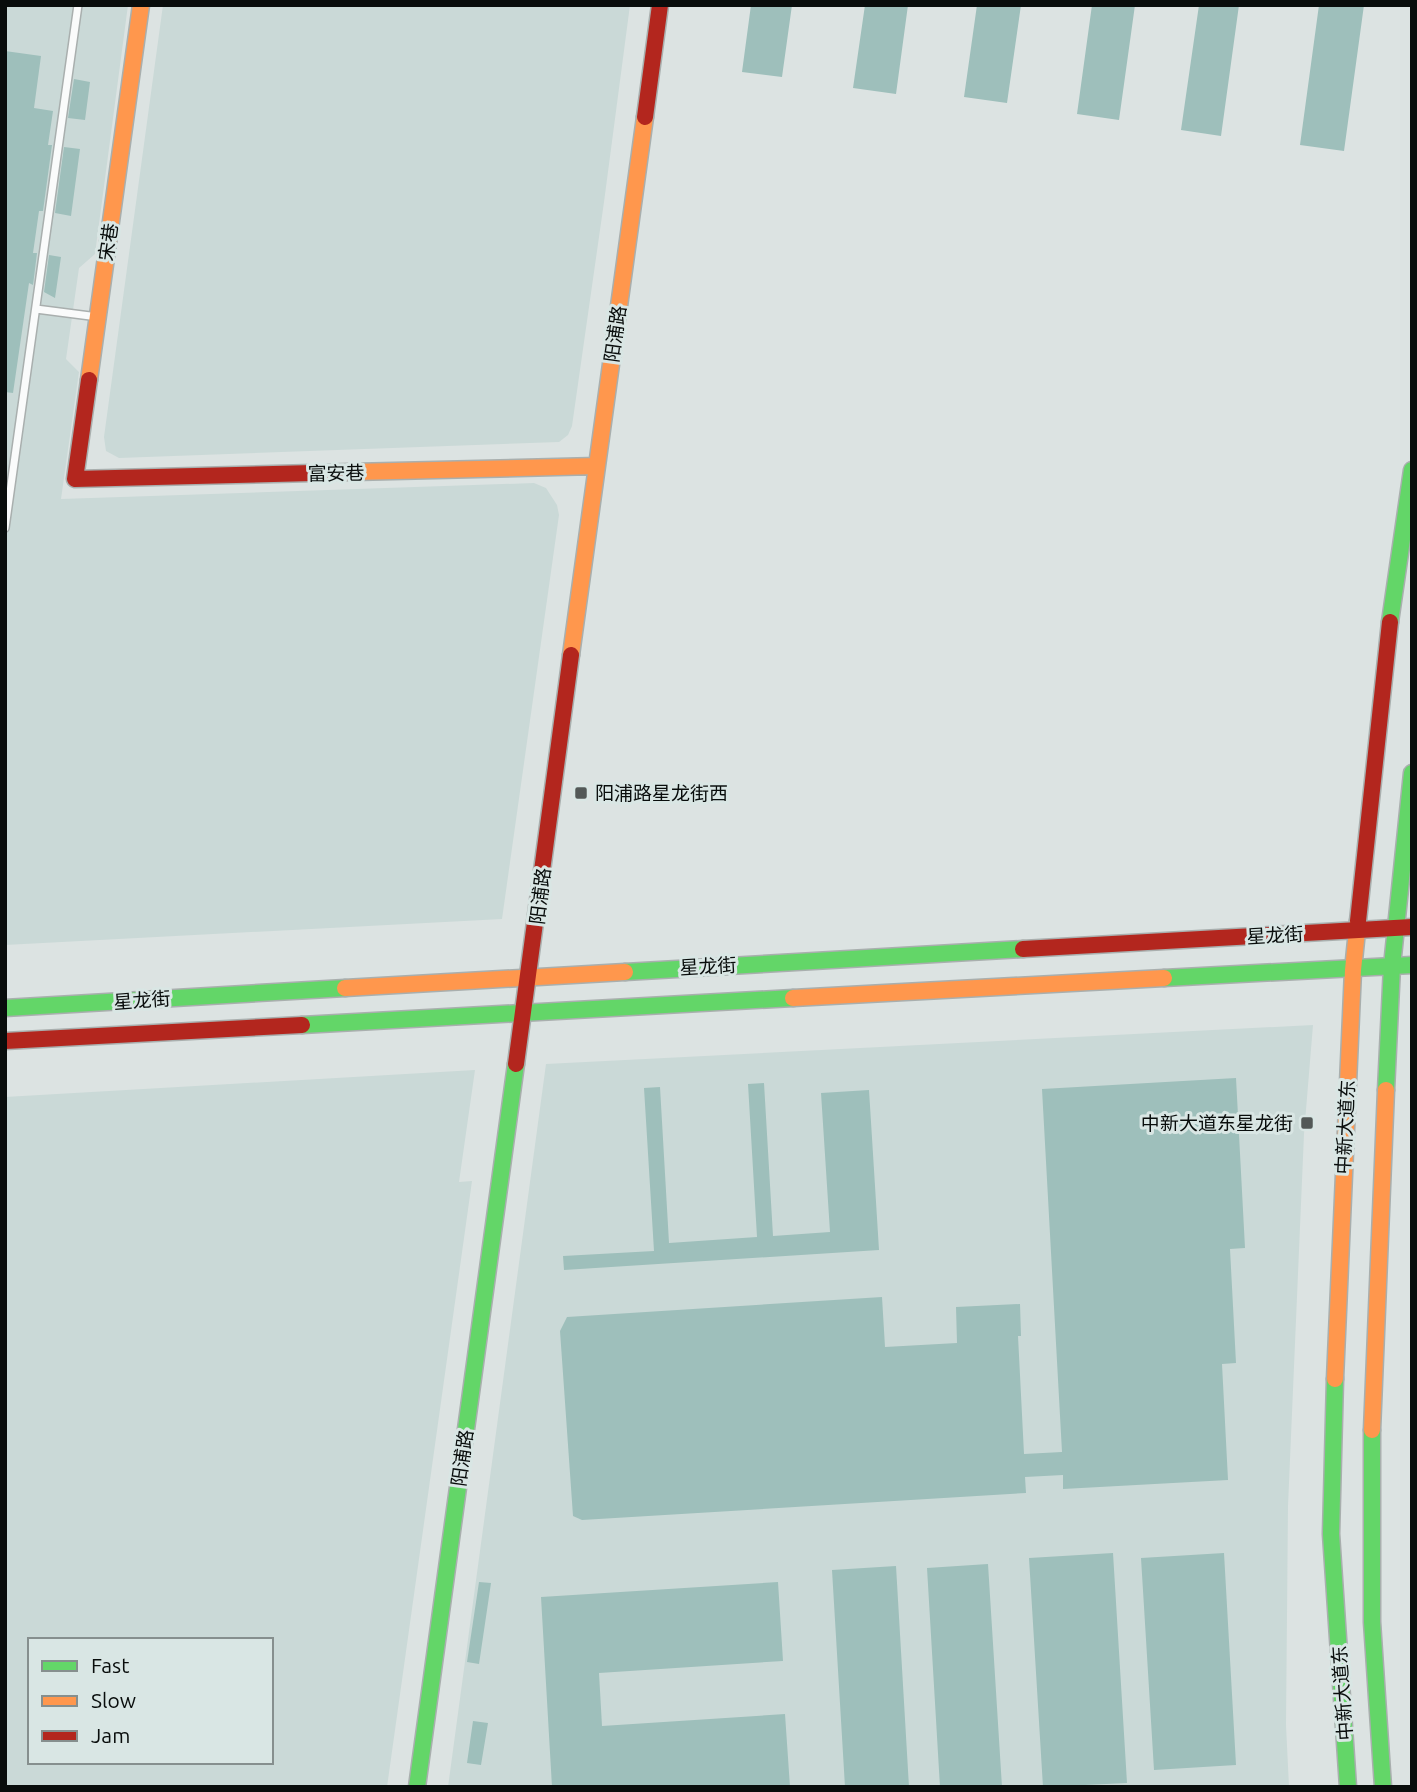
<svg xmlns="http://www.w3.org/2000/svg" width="1417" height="1792" font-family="Ubuntu,'Noto Sans SC',sans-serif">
  <rect width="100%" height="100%" fill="#dce3e2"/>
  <!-- built -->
  <path fill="#cad9d7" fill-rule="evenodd" d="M5,5H128L95,254L79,268L66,359L79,372L61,499L534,483L546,488L557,505L559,515L502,919L5,945Z
    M163,5H630L604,202L572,426L568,435L559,442L119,458L106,451L104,437Z
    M1313,1025L1304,1134L1288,1506L1286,1725L1289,1787H448L546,1064Z
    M475,1070L459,1182L472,1181L387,1787H5V1097ZM30,1640H271V1762H30Z"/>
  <!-- building -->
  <path fill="#9ebfbb" d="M751,5H792L782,77L742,72Z
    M865,5H908L896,94L853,88Z
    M977,5H1021L1007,103L964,97Z
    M1092,5H1135L1119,120L1077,114Z
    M1199,5H1239L1221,136L1181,130Z
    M1319,5H1364L1344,151L1300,145Z
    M5,51L41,56L34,108L53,111L48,145H52L43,211H39L33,253H37L33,285L29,283L13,393L5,392Z
    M74,79L90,82L85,120L68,118Z
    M64,147L80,149L71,216L55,213Z
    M49,255L61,257L55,298L44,292Z
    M1236,1078L1245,1248L1230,1249L1236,1363L1222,1364L1228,1480L1063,1489V1475L1025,1477L1026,1493L582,1520L573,1516L560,1331L567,1317L882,1297L885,1347L957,1343L956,1307L1020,1304L1021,1336H1018L1024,1454L1062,1452L1042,1089Z
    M764,1083L773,1236L830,1232L821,1093L869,1090L879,1250L564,1270L563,1256L654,1251L644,1088L660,1087L669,1243L757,1237L748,1084Z
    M1113,1553L1127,1783L1043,1787L1029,1558Z
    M1224,1553L1236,1765L1154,1770L1141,1558Z
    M988,1564L1002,1787H940L927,1568Z
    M896,1566L909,1787H845L832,1570Z
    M479,1582L491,1583L479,1664L467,1662Z
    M778,1582L783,1661L599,1673L602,1726L785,1714L790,1787H552L541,1597Z
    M473,1721L488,1723L481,1765L467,1763Z"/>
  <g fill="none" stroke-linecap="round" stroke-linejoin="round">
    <defs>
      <path id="lane" d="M36,309L98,317
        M5,528L78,5"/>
      <path id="fast" d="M1390,622L1412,470
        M625,972L1023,949
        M1164,978L1412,965
        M5,1008L345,988
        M302,1025L793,998
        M1386,1090L1392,966L1412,773
        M1335,1379L1331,1534L1348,1787
        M1372,1430V1622L1383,1787
        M417,1787L516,1064"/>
      <path id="slow" d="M89,380L141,5
        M352,472L597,466
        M571,655L645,117
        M345,988L625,972
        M793,998L1164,978
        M1335,1379L1353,970L1358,921
        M1372,1430L1386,1090"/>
      <path id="jam" d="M645,117L660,5
        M89,380L75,479L352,472
        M1358,921L1390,622
        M1023,949L1412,927
        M5,1041L302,1025
        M516,1064L571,655"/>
    </defs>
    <!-- lane casing -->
    <use href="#lane" stroke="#a9afae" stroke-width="10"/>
    <!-- fast casing -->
    <use href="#fast" stroke="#a9afae" stroke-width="19"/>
    <!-- slow casing -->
    <use href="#slow" stroke="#a9afae" stroke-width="19"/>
    <!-- jam casing -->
    <use href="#jam" stroke="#a9afae" stroke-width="19"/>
    <!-- lane -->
    <use href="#lane" stroke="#fafbfb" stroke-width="7"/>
    <!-- fast -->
    <use href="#fast" stroke="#63d668" stroke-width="16"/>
    <!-- slow -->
    <use href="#slow" stroke="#ff974d" stroke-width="16"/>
    <!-- jam -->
    <use href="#jam" stroke="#b3261e" stroke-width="16"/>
  </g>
  <!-- markers -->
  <g fill="#535857" stroke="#d9e6e4" stroke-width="2.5">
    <rect x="574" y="786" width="14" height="14" rx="3.5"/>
    <rect x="1300" y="1116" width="14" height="14" rx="3.5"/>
  </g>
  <g text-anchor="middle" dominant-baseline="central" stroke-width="6" stroke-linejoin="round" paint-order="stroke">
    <!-- street labels -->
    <g font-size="19" fill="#090d0c" stroke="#d9e6e4">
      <text transform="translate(108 242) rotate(-82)">宋巷</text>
      <text transform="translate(615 334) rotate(-82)">阳浦路</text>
      <text transform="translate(336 473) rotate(-1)">富安巷</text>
      <text transform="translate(540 896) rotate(-83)">阳浦路</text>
      <text transform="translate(1275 935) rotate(-3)">星龙街</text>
      <text transform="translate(708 966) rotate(-3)">星龙街</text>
      <text transform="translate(142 1000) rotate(-4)">星龙街</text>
      <text transform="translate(1345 1127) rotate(-87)">中新大道东</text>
      <text transform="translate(462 1458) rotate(-82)">阳浦路</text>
      <text transform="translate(1342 1693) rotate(-94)">中新大道东</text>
    </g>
    <!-- poi labels -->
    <g font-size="19" fill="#090d0c" stroke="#d9e6e4" text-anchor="start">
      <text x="595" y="793">阳浦路星龙街西</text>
      <text x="1293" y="1123" text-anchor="end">中新大道东星龙街</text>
    </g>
  </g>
  <!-- border -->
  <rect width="1417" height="1792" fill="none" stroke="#090d0c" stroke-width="14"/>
  <!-- legend -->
  <rect x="28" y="1638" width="245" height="126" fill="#d9e6e4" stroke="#868f8e" stroke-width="2"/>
  <rect x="42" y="1661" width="35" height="10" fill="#63d668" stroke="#868f8e" stroke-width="2"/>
  <text x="91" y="1673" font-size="21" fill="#090d0c">Fast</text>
  <rect x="42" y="1696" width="35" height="10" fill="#ff974d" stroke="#868f8e" stroke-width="2"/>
  <text x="91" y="1708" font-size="21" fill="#090d0c">Slow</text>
  <rect x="42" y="1731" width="35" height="10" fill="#b3261e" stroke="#868f8e" stroke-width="2"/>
  <text x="91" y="1743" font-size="21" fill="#090d0c">Jam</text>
</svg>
